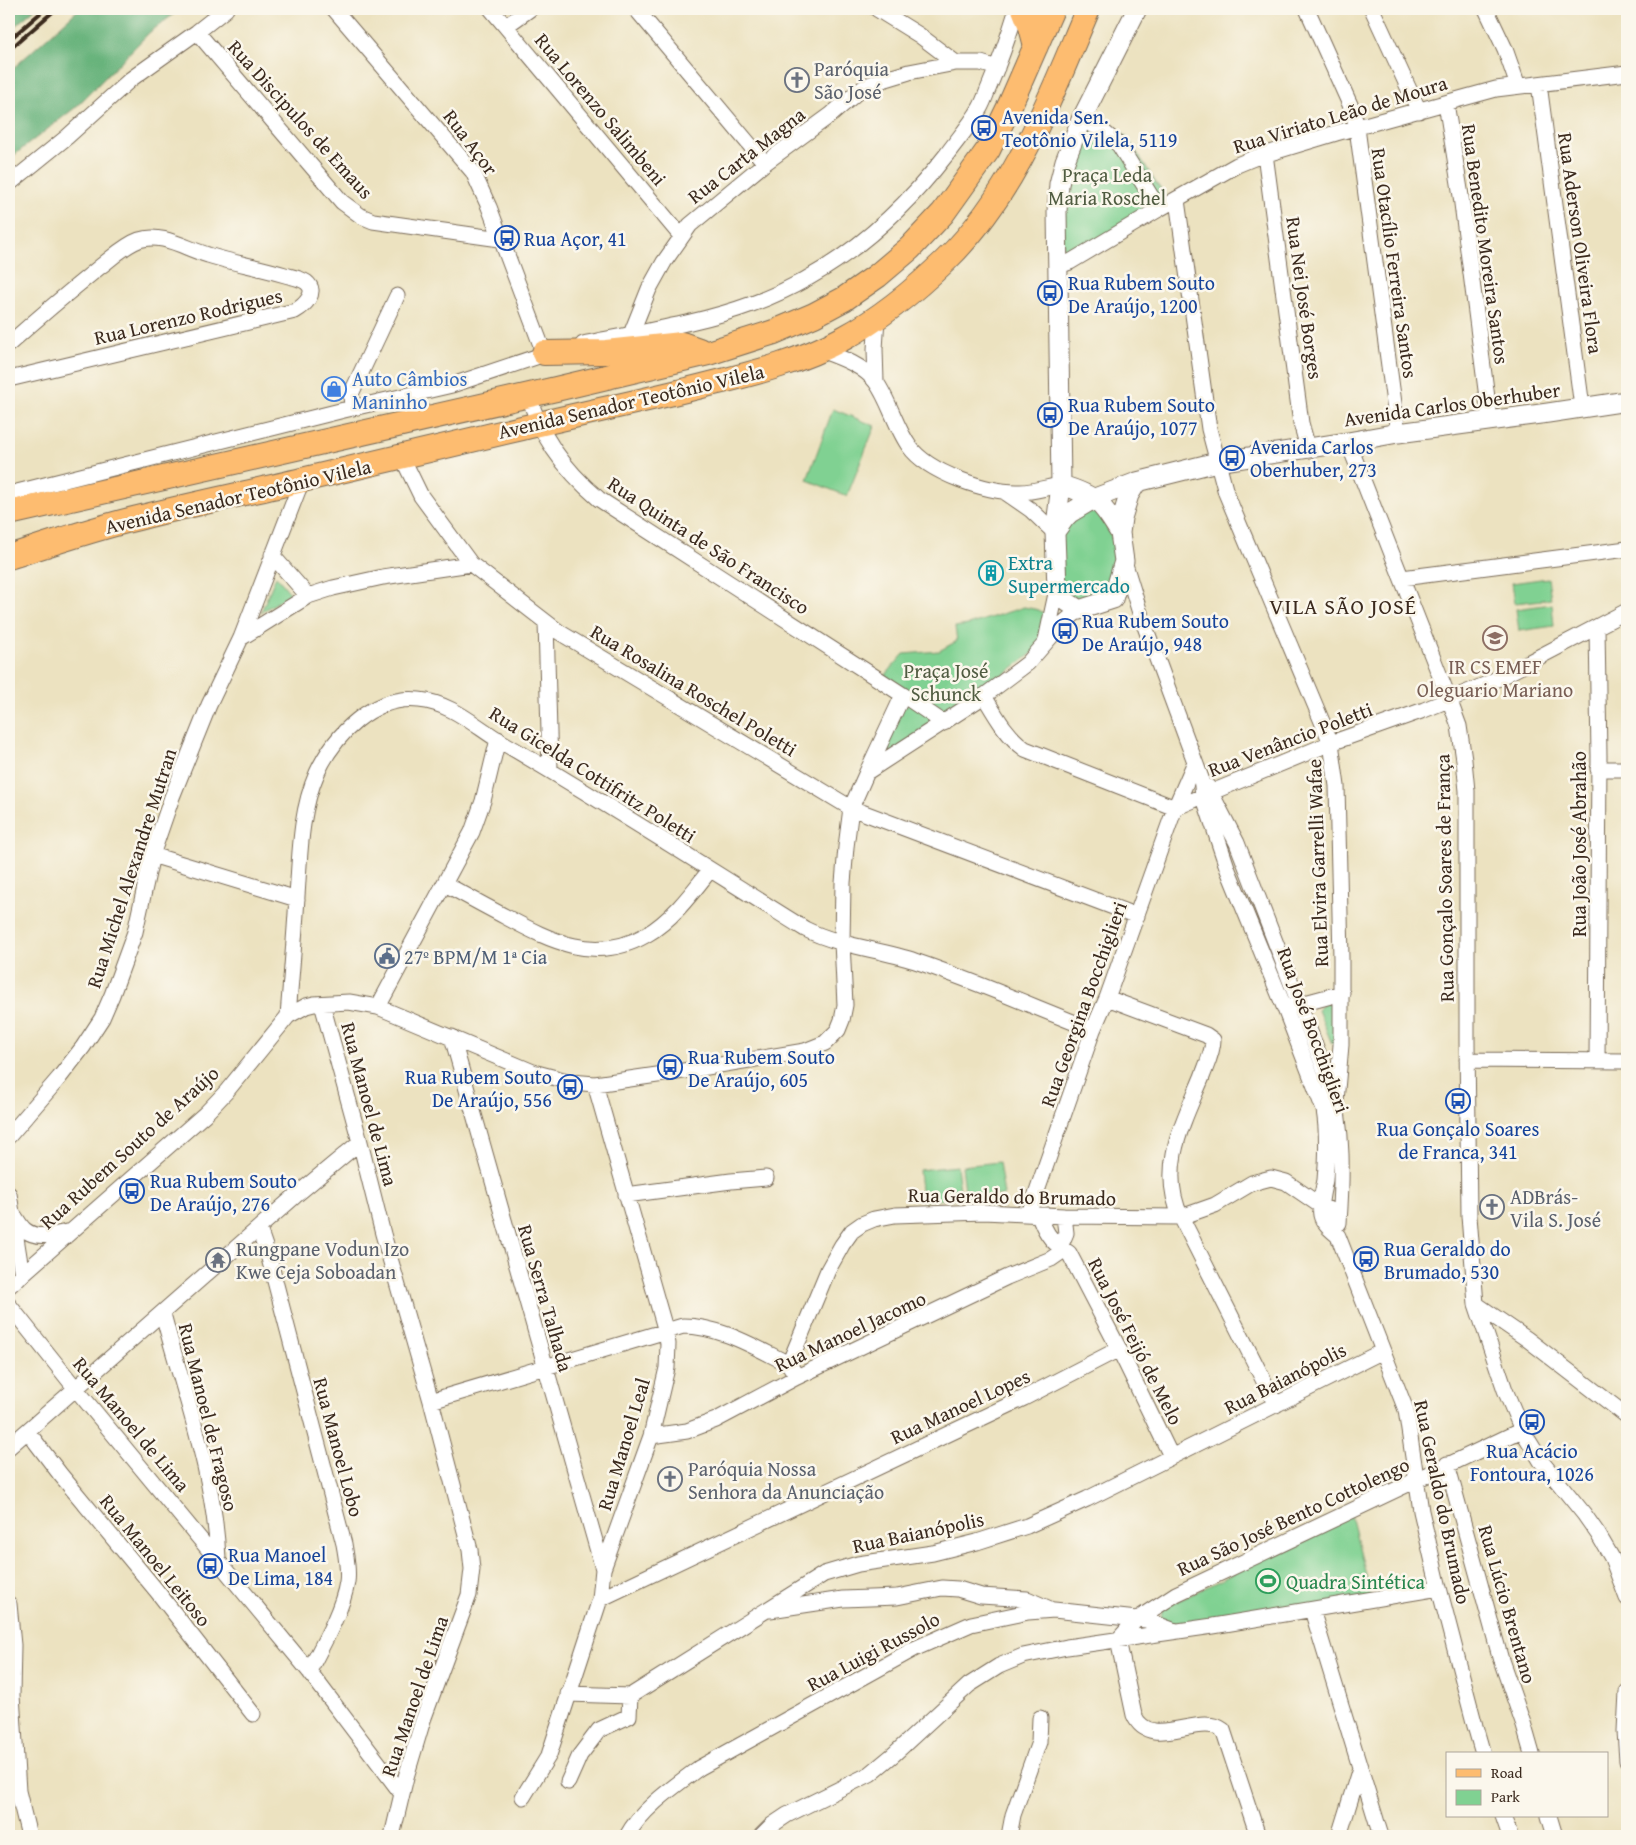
<svg xmlns="http://www.w3.org/2000/svg" width="1636" height="1845" font-family="'Gentium Book Plus',serif">
  <rect width="100%" height="100%" fill="#fbf7ec"/>
  <filter id="ink" filterUnits="userSpaceOnUse"><feTurbulence type="fractalNoise" baseFrequency=".02" numOctaves="2"/><feDisplacementMap in="SourceGraphic" scale="10" xChannelSelector="R" yChannelSelector="G"/><feConvolveMatrix kernelMatrix="1 2 1 2 8 2 1 2 1" color-interpolation-filters="sRGB"/></filter>
  <filter id="wash" filterUnits="userSpaceOnUse"><feTurbulence type="fractalNoise" baseFrequency=".0096" numOctaves="4" result="noise"/><feDisplacementMap in="SourceGraphic" scale="20" xChannelSelector="R" yChannelSelector="G"/><feGaussianBlur stdDeviation="1.12" result="paint"/><feColorMatrix in="noise" values="0 0 0 0 0 0 0 0 0 0 0 0 0 0 0 0 0 1.4 0 .05"/><feComposite in="paint" operator="in"/></filter>
  <g filter="url(#wash)">
    <rect width="100%" height="100%" fill="#ece2c0"/>
    <!-- green -->
    <path fill="#80d192" stroke="#5e7e58" d="M1090,112L1112,124L1128,138L1156,183L1169,200L1063,258V186Z
      M833,409L875,426L847,496L807,480Z
      M1093,510L1099,512L1122,558L1114,587L1081,605L1062,596L1060,525Z
      M276,576L291,594L261,612Z
      M1548,578L1551,599L1515,603L1512,583Z
      M1552,604L1554,626L1519,631L1516,609Z
      M1024,607L1039,610L1049,617L1038,649L943,720L883,678L904,654L939,651L957,641L955,627L968,625Z
      M898,693L940,723L870,768Z
      M1325,1002L1336,1003L1335,1045L1332,1044L1318,1010Z
      M999,1162L1004,1195L966,1199L962,1166Z
      M957,1166L961,1198L922,1201L919,1170Z
      M1351,1515L1372,1599L1182,1630L1161,1620L1162,1609Z"/>
    <!-- forest -->
    <path fill="#68b37c" stroke="#526e4d" d="M9,9H35L9,31Z
      M79,9H177L178,11L150,32L76,107L9,159V72Z"/>
  </g>
  <g filter="url(#ink)">
    <g fill="none" stroke-linecap="round" stroke-linejoin="round">
      <defs>
        <path id="minor" d="M334,9L473,172L489,207L544,353
          M491,9L681,236
          M636,9L765,163
          M877,9L919,35L956,63
          M1307,9L1352,109L1357,128L1398,433
          M1372,9L1419,111
          M1486,9L1505,49L1518,86
          M506,26L530,9
          M197,32L342,202L361,216L373,221L500,239
          M1539,84L1582,407
          M1446,103L1461,196L1490,421
          M1081,120L1099,128L1119,145L1159,209
          M1265,154L1301,423L1308,448
          M9,184L67,137L131,79L197,32L226,9
          M1177,200L1209,429L1226,493L1331,743L1337,786L1341,958V1045L1336,1101
          M1059,266L1070,262L1159,209L1237,165L1254,158L1336,133L1496,89L1627,73
          M631,334L649,289L664,262L690,225L765,163L832,114L855,94L866,86L876,82L909,72L956,63H981L997,68
          M9,344C39,317 70,291 101,266C113,257 125,245 139,240C162,232 186,249 208,255C233,263 259,267 285,275C292,277 300,278 306,282C319,292 304,306 295,311L9,379
          M583,344C639,332 698,324 752,304C831,275 896,220 947,154C958,139 971,124 980,108C984,101 986,94 989,87C1000,61 1009,35 1017,9
          M820,350C839,357 863,365 876,382C889,400 896,428 909,446C928,473 988,493 1020,492C1034,492 1047,487 1061,485
          M876,382L875,349L877,318
          M529,395C540,438 566,471 599,499L903,695L944,723
          M352,408L351,394L397,296
          M1348,442L1449,699L1459,726L1464,760L1467,791V1042L1469,1216L1476,1304L1505,1390L1522,1430L1541,1461L1584,1514L1598,1534L1612,1558L1627,1598
          M402,457L421,496L471,564L559,632L851,808L1137,916
          M1005,492L1031,510L1055,533
          M9,494L344,410L452,385L551,352
          M272,555L308,596
          M1124,561L1140,613L1201,778L1203,795L1228,870L1285,1009L1324,1110C1328,1134 1327,1156 1325,1180C1323,1191 1319,1203 1321,1215C1323,1224 1331,1230 1338,1236L1406,1410L1421,1511L1439,1588L1475,1726L1483,1754
          M1402,578L1627,549
          M546,622L550,769
          M241,638L308,596L333,588L383,577L471,564
          M1046,640L1057,589
          M984,696C996,716 1006,735 1025,749L1175,808L1212,792L1331,743L1424,710L1487,684L1627,611
          M1598,769H1627
          M867,772L903,695
          M1208,787L1237,843L1331,1086C1344,1129 1342,1179 1339,1223
          M152,855L297,899
          M445,884C465,895 485,906 506,917C551,941 596,964 646,935C672,920 692,893 710,870
          M1107,998L1206,1035L1213,1040C1213,1052 1206,1066 1202,1077C1183,1123 1158,1168 1181,1217L1276,1405
          M322,1004L360,1142L383,1234L431,1401L470,1550L472,1569L469,1595L423,1720L406,1777L392,1836
          M378,1007L472,832L483,801L498,739
          M1290,1007L1342,993
          M288,1016C291,976 295,936 297,896C300,854 300,812 317,773C335,734 373,695 419,700C451,703 474,725 500,741C603,801 704,866 805,929C839,946 879,949 915,961C975,981 1034,1007 1093,1030
          M452,1037L603,1569
          M1467,1060L1627,1061
          M1597,1061L1599,756L1597,628
          M9,1136L59,1078L83,1047L102,1018L112,995L135,932L152,855L172,797L209,705L241,638L302,480
          M9,1194L22,1275
          M626,1195L731,1181L766,1178
          M13,1214C17,1219 20,1226 25,1230C37,1240 55,1234 68,1232
          M1029,1214L1093,1030L1107,998L1175,808L1195,762
          M1039,1215C1043,1227 1050,1240 1060,1247
          M1064,1216L1066,1233L1060,1247L1069,1253L1119,1349L1171,1456
          M259,1229L269,1258L344,1544C346,1556 349,1570 347,1582C343,1609 322,1646 309,1671
          M9,1286L205,1114L226,1092L288,1016L306,1006L314,1004L349,1002L378,1007L533,1072L571,1082L595,1084L671,1073L805,1051L825,1043L838,1030L842,1020L845,1005L842,942L843,883L846,847L851,808L867,772L984,696L1028,663L1061,625L1079,610
          M1476,1304L1527,1339L1627,1416
          M9,1305L76,1389L309,1671L402,1794
          M163,1314C184,1394 215,1475 218,1559
          M797,1377L789,1364L828,1270L842,1245L852,1231L862,1224L874,1219L895,1215L984,1212L1064,1216L1181,1217L1215,1205L1252,1183L1271,1178L1286,1182L1321,1206L1339,1214
          M431,1401L683,1326C721,1326 756,1348 789,1364
          M28,1432L60,1474L156,1590L253,1714
          M651,1436L687,1431L716,1420L797,1377L1007,1277L1051,1259L1064,1250
          M9,1447L295,1196L360,1142
          M1447,1464L1501,1660L1524,1726L1532,1754
          M600,1599L1024,1398L1119,1349
          M9,1604L13,1645L12,1695L18,1791L29,1836
          M770,1610L843,1599L897,1597L942,1588L958,1589L981,1596L1027,1599L1050,1609
          M1312,1610L1381,1836
          M1627,1692L1625,1731L1627,1761
          M568,1694L630,1696
          M568,1782L580,1755L599,1730L629,1716L630,1696L824,1574L858,1564L933,1553L977,1542L1027,1526L1087,1499L1383,1351
          M523,1797L549,1755L600,1599L603,1569L651,1436L667,1368L668,1344L666,1332L595,1084
          M1503,1816L1510,1836
          M1549,1816L1555,1836
          M627,1836C641,1809 675,1786 699,1768L914,1649L971,1624L1028,1612L1054,1610L1146,1620L1175,1631
          M761,1836L772,1825L787,1815L870,1774L893,1755L969,1685L999,1666L1023,1656L1067,1647L1213,1626L1439,1588
          M1009,1836L1013,1815L1039,1742L1040,1718
          M1258,1836L1223,1730C1199,1712 1150,1752 1134,1715L1118,1640L1136,1620L1176,1594L1522,1430
          M1339,1836L1360,1768"/>
        <path id="tertiary" d="M1137,9L1081,120L1065,161L1059,184L1057,211L1061,485L1055,533L1057,589L1066,601L1079,610L1113,599L1124,561L1120,533L1122,518L1129,495L1137,482
          M1061,485C1096,495 1102,503 1120,533
          M1055,532L1065,518L1070,513L1095,498L1137,482L1217,462L1348,442L1398,433L1548,413L1627,401"/>
        <path id="primary" d="M1024,9L1031,27L1036,46
          M544,353L606,352L682,344L699,350
          M9,513L556,389L708,353L774,332L814,315L844,299L877,276L910,248L943,213L988,150L1009,107L1052,9
          M9,557C52,543 95,528 138,518C193,504 248,493 302,480C375,463 448,445 522,428C584,413 648,400 710,384C756,373 802,361 844,338C881,318 916,289 946,260C1017,191 1050,97 1088,9"/>
      </defs>
      <!-- minor casing -->
      <use href="#minor" stroke="#796a57" stroke-width="17"/>
      <!-- tertiary casing -->
      <use href="#tertiary" stroke="#796a57" stroke-width="21"/>
      <!-- primary casing -->
      <use href="#primary" stroke="#796a57" stroke-width="26"/>
      <!-- minor -->
      <use href="#minor" stroke="#fff" stroke-width="15"/>
      <!-- tertiary -->
      <use href="#tertiary" stroke="#fff" stroke-width="19"/>
      <!-- primary -->
      <use href="#primary" stroke="#fdbc70" stroke-width="24"/>
      <!-- rail -->
      <path stroke="#3b2a1e" stroke-width="4" d="M9,40L45,9
        M9,50L56,9"/>
    </g>
  </g>
  <!-- icons -->
  <defs>
    <symbol id="church-ring" viewBox="-11 -11 22 22"><circle r="9.5" fill="#fbf7ec" stroke="#6b7280" stroke-width="1.5"/><path d="M-1.2-6h2.4v3.5h3.3v2.4h-3.3V6h-2.4V-.1h-3.3v-2.4h3.3Z" fill="#6b7280"/></symbol>
    <symbol id="bus-ring" viewBox="-11 -11 22 22"><circle r="9.5" fill="#fbf7ec" stroke="#1a4fb4" stroke-width="1.5"/><path d="M-5-6H5V4H4V6H2V4H-2V6H-4V4H-5ZM-3.5-4V0h7V-4ZM-3.5 1.2v1.5H-2V1.2ZM2 1.2v1.5H3.5V1.2Z" fill="#1a4fb4"/></symbol>
    <symbol id="shop-ring" viewBox="-11 -11 22 22"><circle r="9.5" fill="#fbf7ec" stroke="#3f7fe0" stroke-width="1.5"/><path d="M-5-2.5h2.3a2.7 3.5 0 0 1 5.4 0H5L5.5 6h-11ZM-1.5-2.5h3a1.5 2.3 0 0 0-3 0Z" fill="#3f7fe0"/></symbol>
    <symbol id="building-ring" viewBox="-11 -11 22 22"><circle r="9.5" fill="#fbf7ec" stroke="#0f9aa8" stroke-width="1.5"/><path d="M-4-6H4V6H1V3H-1V6H-4ZM-2.5-4.3h1.7v1.8h-1.7ZM.8-4.3h1.7v1.8H.8ZM-2.5-1h1.7V.8h-1.7ZM.8-1h1.7V.8H.8Z" fill="#0f9aa8"/></symbol>
    <symbol id="school-ring" viewBox="-11 -11 22 22"><circle r="9.5" fill="#fbf7ec" stroke="#8d6e63" stroke-width="1.5"/><path d="M0-5L7-2L0 1L-7-2ZM-4 1L0 2.5L4 1V4Q0 6-4 4Z" fill="#8d6e63"/></symbol>
    <symbol id="civic-ring" viewBox="-11 -11 22 22"><circle r="9.5" fill="#fbf7ec" stroke="#5c6f8a" stroke-width="1.5"/><path d="M-.6-6.5H3V-4.5H.6V-3L4-1V1h2V6H-6V1h2V-1L-.6-3ZM-1.2 2.5V6h2.4V2.5Z" fill="#5c6f8a"/></symbol>
    <symbol id="temple-ring" viewBox="-11 -11 22 22"><circle r="9.5" fill="#fbf7ec" stroke="#6b7280" stroke-width="1.5"/><path d="M0-6L5-2H3V0L6.5 2.5H4V6H1.5V3h-3V6H-4V2.5H-6.5L-3 0V-2H-5Z" fill="#6b7280"/></symbol>
    <symbol id="stadium-ring" viewBox="-11 -11 22 22"><circle r="9.5" fill="#fbf7ec" stroke="#2e9e5b" stroke-width="1.5"/><path d="M0-5a6.5 5 0 1 0 0 10a6.5 5 0 1 0 0-10ZM-3.5-1.8h7v3.6h-7Z" fill="#2e9e5b"/></symbol>
  </defs>
  <g fill-rule="evenodd">
    <use href="#church-ring" x="783" y="66" width="28" height="28"/>
    <use href="#bus-ring" x="970" y="114" width="28" height="28"/>
    <use href="#bus-ring" x="493" y="224" width="28" height="28"/>
    <use href="#bus-ring" x="1036" y="279" width="28" height="28"/>
    <use href="#shop-ring" x="320" y="375" width="28" height="28"/>
    <use href="#bus-ring" x="1036" y="401" width="28" height="28"/>
    <use href="#bus-ring" x="1218" y="444" width="28" height="28"/>
    <use href="#building-ring" x="977" y="559" width="28" height="28"/>
    <use href="#bus-ring" x="1051" y="617" width="28" height="28"/>
    <use href="#school-ring" x="1481" y="624" width="28" height="28"/>
    <use href="#civic-ring" x="373" y="942" width="28" height="28"/>
    <use href="#bus-ring" x="656" y="1053" width="28" height="28"/>
    <use href="#bus-ring" x="556" y="1073" width="28" height="28"/>
    <use href="#bus-ring" x="1444" y="1087" width="28" height="28"/>
    <use href="#bus-ring" x="118" y="1177" width="28" height="28"/>
    <use href="#church-ring" x="1478" y="1193" width="28" height="28"/>
    <use href="#bus-ring" x="1352" y="1245" width="28" height="28"/>
    <use href="#temple-ring" x="204" y="1246" width="28" height="28"/>
    <use href="#bus-ring" x="1518" y="1408" width="28" height="28"/>
    <use href="#church-ring" x="656" y="1465" width="28" height="28"/>
    <use href="#bus-ring" x="196" y="1552" width="28" height="28"/>
    <use href="#stadium-ring" x="1254" y="1567" width="28" height="28"/>
  </g>
  <g text-anchor="middle" dominant-baseline="central" stroke-width="5" stroke-linejoin="round" paint-order="stroke">
    <!-- worship labels -->
    <g font-size="20" fill="#5b616d" stroke="#fbf7ec" text-anchor="start">
      <text x="814" y="68">Paróquia<tspan x="814" dy="23">São José</tspan></text>
      <text x="1510" y="1196">ADBrás-<tspan x="1510" dy="23">Vila S. José</tspan></text>
      <text x="236" y="1248">Rungpane Vodun Izo<tspan x="236" dy="23">Kwe Ceja Soboadan</tspan></text>
      <text x="688" y="1468">Paróquia Nossa<tspan x="688" dy="23">Senhora da Anunciação</tspan></text>
    </g>
    <!-- street labels -->
    <g font-size="20" fill="#3b2a1e" stroke="#fbf7ec">
      <text transform="translate(601 109) rotate(50)">Rua Lorenzo Salimbeni</text>
      <text transform="translate(1340 114) rotate(-17)">Rua Viriato Leão de Moura</text>
      <text transform="translate(301 119) rotate(48)">Rua Discipulos de Emaus</text>
      <text transform="translate(471 142) rotate(53)">Rua Açor</text>
      <text transform="translate(746 155) rotate(-38)">Rua Carta Magna</text>
      <text transform="translate(1581 243) rotate(82)">Rua Aderson Oliveira Flora</text>
      <text transform="translate(1486 244) rotate(82)">Rua Benedito Moreira Santos</text>
      <text transform="translate(1395 263) rotate(82)">Rua Otacílio Ferreira Santos</text>
      <text transform="translate(1305 298) rotate(82)">Rua Nei José Borges</text>
      <text transform="translate(188 316) rotate(-13)">Rua Lorenzo Rodrigues</text>
      <text transform="translate(631 401) rotate(-13)">Avenida Senador Teotônio Vilela</text>
      <text transform="translate(1452 404) rotate(-8)">Avenida Carlos Oberhuber</text>
      <text transform="translate(238 496) rotate(-13)">Avenida Senador Teotônio Vilela</text>
      <text transform="translate(709 545) rotate(33)">Rua Quinta de São Francisco</text>
      <text transform="translate(694 690) rotate(31)">Rua Rosalina Roschel Poletti</text>
      <text transform="translate(1290 739) rotate(-21)">Rua Venâncio Poletti</text>
      <text transform="translate(593 774) rotate(32)">Rua Gicelda Cottifritz Poletti</text>
      <text transform="translate(1578 844) rotate(-90)">Rua João José Abrahão</text>
      <text transform="translate(1317 863) rotate(-92)">Rua Elvira Garrelli Wafae</text>
      <text transform="translate(131 868) rotate(-72)">Rua Michel Alexandre Mutran</text>
      <text transform="translate(1444 878) rotate(-91)">Rua Gonçalo Soares de França</text>
      <text transform="translate(1083 1004) rotate(-70)">Rua Georgina Bocchiglieri</text>
      <text transform="translate(1314 1030) rotate(70)">Rua José Bocchiglieri</text>
      <text transform="translate(370 1104) rotate(75)">Rua Manoel de Lima</text>
      <text transform="translate(129 1147) rotate(-42)">Rua Rubem Souto de Araújo</text>
      <text transform="translate(1012 1196) rotate(1)">Rua Geraldo do Brumado</text>
      <text transform="translate(546 1298) rotate(74)">Rua Serra Talhada</text>
      <text transform="translate(850 1331) rotate(-25)">Rua Manoel Jacomo</text>
      <text transform="translate(1136 1341) rotate(63)">Rua José Feijó de Melo</text>
      <text transform="translate(1285 1378) rotate(-27)">Rua Baianópolis</text>
      <text transform="translate(960 1406) rotate(-25)">Rua Manoel Lopes</text>
      <text transform="translate(209 1417) rotate(76)">Rua Manoel de Fragoso</text>
      <text transform="translate(132 1424) rotate(50)">Rua Manoel de Lima</text>
      <text transform="translate(623 1444) rotate(-73)">Rua Manoel Leal</text>
      <text transform="translate(339 1447) rotate(75)">Rua Manoel Lobo</text>
      <text transform="translate(1443 1502) rotate(78)">Rua Geraldo do Brumado</text>
      <text transform="translate(1293 1516) rotate(-25)">Rua São José Bento Cottolengo</text>
      <text transform="translate(918 1532) rotate(-12)">Rua Baianópolis</text>
      <text transform="translate(156 1560) rotate(51)">Rua Manoel Leitoso</text>
      <text transform="translate(1508 1604) rotate(74)">Rua Lúcio Brentano</text>
      <text transform="translate(873 1651) rotate(-28)">Rua Luigi Russolo</text>
      <text transform="translate(414 1696) rotate(-71)">Rua Manoel de Lima</text>
    </g>
    <!-- transit labels -->
    <g font-size="20" fill="#164399" stroke="#fbf7ec" text-anchor="start">
      <text x="1002" y="116">Avenida Sen.<tspan x="1002" dy="23">Teotônio Vilela, 5119</tspan></text>
      <text x="524" y="238">Rua Açor, 41</text>
      <text x="1068" y="282">Rua Rubem Souto<tspan x="1068" dy="23">De Araújo, 1200</tspan></text>
      <text x="1068" y="404">Rua Rubem Souto<tspan x="1068" dy="23">De Araújo, 1077</tspan></text>
      <text x="1250" y="446">Avenida Carlos<tspan x="1250" dy="23">Oberhuber, 273</tspan></text>
      <text x="1082" y="620">Rua Rubem Souto<tspan x="1082" dy="23">De Araújo, 948</tspan></text>
      <text x="688" y="1056">Rua Rubem Souto<tspan x="688" dy="23">De Araújo, 605</tspan></text>
      <text x="552" y="1076" text-anchor="end">Rua Rubem Souto<tspan x="552" dy="23">De Araújo, 556</tspan></text>
      <text x="1458" y="1128" text-anchor="middle">Rua Gonçalo Soares<tspan x="1458" dy="23">de Franca, 341</tspan></text>
      <text x="150" y="1180">Rua Rubem Souto<tspan x="150" dy="23">De Araújo, 276</tspan></text>
      <text x="1384" y="1248">Rua Geraldo do<tspan x="1384" dy="23">Brumado, 530</tspan></text>
      <text x="1532" y="1450" text-anchor="middle">Rua Acácio<tspan x="1532" dy="23">Fontoura, 1026</tspan></text>
      <text x="228" y="1554">Rua Manoel<tspan x="228" dy="23">De Lima, 184</tspan></text>
    </g>
    <!-- park labels -->
    <g font-size="20" fill="#505c41" stroke="#fbf7ec">
      <text x="1107" y="174">Praça Leda<tspan x="1107" dy="23">Maria Roschel</tspan></text>
      <text x="946" y="670">Praça José<tspan x="946" dy="23">Schunck</tspan></text>
    </g>
    <!-- shop labels -->
    <g font-size="20" fill="#366cbe" stroke="#fbf7ec" text-anchor="start">
      <text x="352" y="378">Auto Câmbios<tspan x="352" dy="23">Maninho</tspan></text>
    </g>
    <!-- culture labels -->
    <g font-size="20" fill="#0d838f" stroke="#fbf7ec" text-anchor="start">
      <text x="1008" y="562">Extra<tspan x="1008" dy="23">Supermercado</tspan></text>
    </g>
    <!-- education labels -->
    <g font-size="20" fill="#785e54" stroke="#fbf7ec">
      <text x="1495" y="666">IR CS EMEF<tspan x="1495" dy="23">Oleguario Mariano</tspan></text>
    </g>
    <!-- service labels -->
    <g font-size="20" fill="#4e5e75" stroke="#fbf7ec" text-anchor="start">
      <text x="404" y="956">27º BPM/M 1ª Cia</text>
    </g>
    <!-- leisure labels -->
    <g font-size="20" fill="#27864d" stroke="#fbf7ec" text-anchor="start">
      <text x="1286" y="1581">Quadra Sintética</text>
    </g>
    <!-- quarter labels -->
    <g font-size="22" letter-spacing="1" fill="#3b2a1e" stroke="#fbf7ec">
      <text x="1343" y="606">VILA SÃO JOSÉ</text>
    </g>
  </g>
  <!-- margin -->
  <rect width="1636" height="1845" fill="none" stroke="#fbf7ec" stroke-width="30"/>
  <!-- legend -->
  <rect x="1446" y="1752" width="162" height="65" fill="#fbf7ec" stroke="#aea59a"/>
  <rect x="1456" y="1769" width="25" height="8" fill="#fdbc70" stroke="#aea59a"/>
  <text x="1491" y="1778" font-size="15" fill="#3b2a1e">Road</text>
  <rect x="1456" y="1790" width="25" height="15" fill="#80d192" stroke="#aea59a"/>
  <text x="1491" y="1802" font-size="15" fill="#3b2a1e">Park</text>
</svg>
